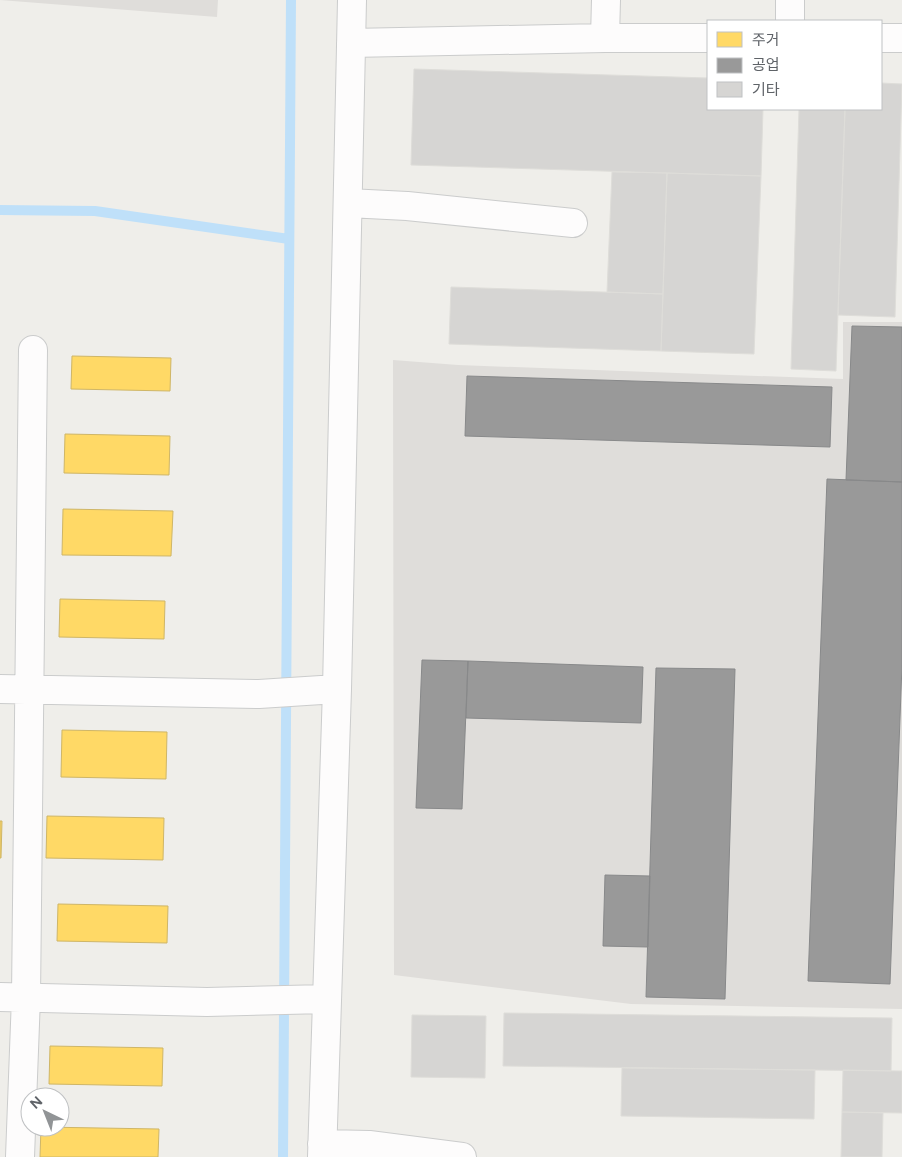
<svg xmlns="http://www.w3.org/2000/svg" width="902" height="1157" font-family="Figtree,'Noto Sans KR',sans-serif">
  <rect width="100%" height="100%" fill="#efeeea"/>
  <!-- industrial -->
  <path fill="#dfddda" d="M0,0H218L217,17Z
    M843,322H902V1009L631,1004L394,975L393,360L458,365L843,379Z"/>
  <!-- homes -->
  <path fill="#ffd966" stroke="#cfb667" d="M72,356L171,358L170,391L71,389Z
    M65,434L170,436L169,475L64,473Z
    M63,509L173,511L171,556L62,555Z
    M60,599L165,601L164,639L59,637Z
    M62,730L167,732L166,779L61,777Z
    M47,816L164,818L163,860L46,858Z
    M0,821H2L1,858H0Z
    M58,904L168,906L167,943L57,941Z
    M50,1046L163,1048L162,1086L49,1084Z
    M41,1127L159,1129L158,1157H40Z"/>
  <!-- industry -->
  <path fill="#999" stroke="#88898a" d="M852,326L902,327V482L846,480Z
    M467,376L832,387L830,447L465,436Z
    M827,479L902,482V665L890,984L808,981Z
    M422,660L468,661L462,809L416,808Z
    M468,661L643,667L641,723L466,718Z
    M656,668L735,669L725,999L646,997Z
    M605,875L650,876L648,947L603,946Z"/>
  <g fill="none" stroke-linecap="round" stroke-linejoin="round">
    <!-- stream -->
    <path stroke="#bfe0f9" stroke-width="10" d="M0,210L95,211L289,239
      M283,1157L291,0"/>
  </g>
  <!-- building -->
  <path fill="#d6d5d3" stroke="#deddd9" d="M414,69L708,78V109H763L761,176L411,165Z
    M881,83L902,84L895,317L838,315L845,109H881Z
    M799,109H845L836,371L791,369Z
    M612,172L667,173L663,294L607,292Z
    M667,173L761,176L754,354L661,351Z
    M451,287L663,294L661,351L449,344Z
    M504,1013L892,1018L891,1071L503,1066Z
    M412,1015L486,1016L485,1078L411,1077Z
    M622,1068L815,1070L814,1119L621,1116Z
    M843,1070L902,1071V1113L842,1112Z
    M842,1112L883,1113L882,1157H841Z"/>
  <g fill="none" stroke-linecap="round" stroke-linejoin="round">
    <defs>
      <path id="minor" d="M790,21V0
        M605,38L606,0
        M881,38H902
        M351,43L605,38H708
        M348,203L407,206L573,223
        M0,689L259,694L337,689
        M0,997L207,1002L326,999
        M322,1144L369,1145L462,1157
        M20,1157L26,997L33,350
        M322,1157L337,689L352,0"/>
    </defs>
    <!-- minor casing -->
    <use href="#minor" stroke="#cbcccc" stroke-width="30"/>
    <!-- minor -->
    <use href="#minor" stroke="#fdfcfc" stroke-width="28"/>
  </g>
  <!-- legend -->
  <rect x="707" y="20" width="175" height="90" fill="#ffffff" stroke="#bfc1c3"/>
  <rect x="717" y="32" width="25" height="15" fill="#ffd966" stroke="#bfc1c3"/>
  <text x="752" y="45" font-size="15" fill="#5f6368">주거</text>
  <rect x="717" y="58" width="25" height="15" fill="#999999" stroke="#bfc1c3"/>
  <text x="752" y="70" font-size="15" fill="#5f6368">공업</text>
  <rect x="717" y="82" width="25" height="15" fill="#d6d5d3" stroke="#bfc1c3"/>
  <text x="752" y="95" font-size="15" fill="#5f6368">기타</text>
  <!-- north arrow -->
  <g transform="translate(45 1112) rotate(317)"><circle r="24" fill="#ffffff" stroke="#bfc1c3"/>
  <path d="M0-4L9 19L0 12L-9 19Z" fill="#919496"/>
  <text y="-8" font-size="14" font-weight="bold" text-anchor="middle" fill="#5f6368">N</text>
  </g>
</svg>
